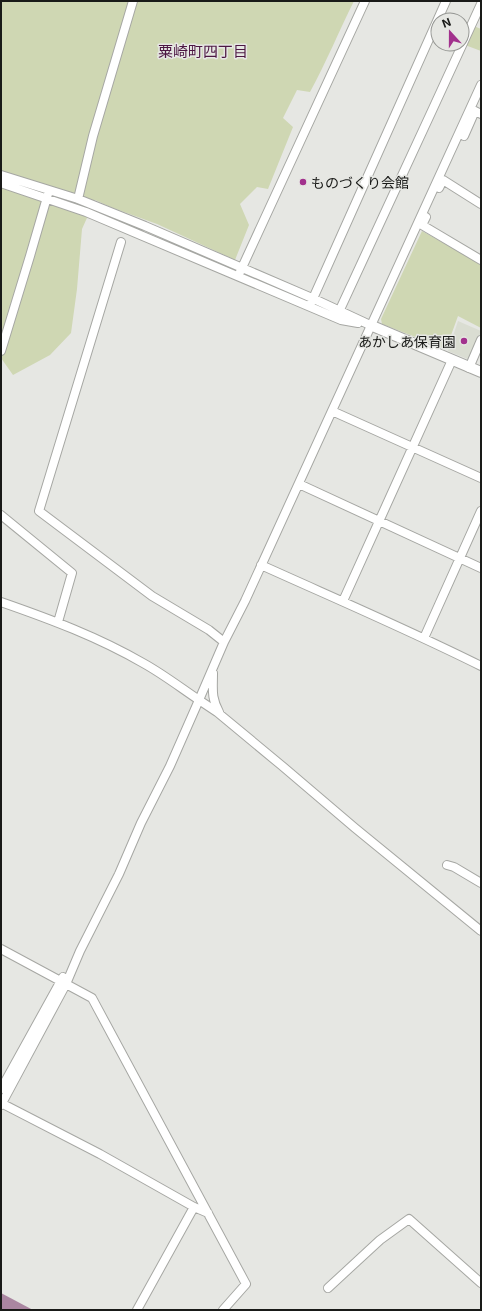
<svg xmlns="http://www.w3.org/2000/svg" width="482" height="1311" font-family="Inter,'Noto Sans JP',sans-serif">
  <rect width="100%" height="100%" fill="#e6e7e3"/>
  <!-- built -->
  <path fill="#daddd2" d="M458,321L481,331L470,360L448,351Z"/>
  <!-- green -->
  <path fill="#cfd7b3" d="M1,1H354C339,31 326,63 310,92L297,90L283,118L293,127L268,189L257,187L240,204L249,225L235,260L157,224L113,208L95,200L82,229L77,289L71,333L50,355L13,375L1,358Z
    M474,26L481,29V51L465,45Z
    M422,231L481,264V328L458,316L446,349L382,324L381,319Z"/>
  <!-- water -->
  <path fill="#aa86a1" d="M1,1293L33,1310H1Z"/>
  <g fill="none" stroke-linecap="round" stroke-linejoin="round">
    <defs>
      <path id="minor" d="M481,85L245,601L224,642L199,700L217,712L281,765L355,828L481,931
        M464,136L475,111L481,114
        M1,175L78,199L145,226L312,298L370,325
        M1,183L86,212L341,320L358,323
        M439,188L443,180L481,204
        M78,199L93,136L133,1
        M426,217L422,225L481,260
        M121,242L39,511L152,596L209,630L224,642
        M240,272L365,1
        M311,303L446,1
        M337,316C386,212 433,108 481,4
        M1,351L30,256L48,194
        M469,368L481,340
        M332,411L481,478
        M299,484L481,568
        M1,515L72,573L58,622
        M261,565C334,598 409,630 481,666
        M343,601L452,360
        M1,602C50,619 98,637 143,663C163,674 181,688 199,700L170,766L141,823L119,874L80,951L66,984L1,1105
        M424,638L481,511
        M213,673C213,690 211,697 219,712
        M447,865L454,867L481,883
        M1,949L92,998L246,1284L223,1310
        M1,1089L63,977
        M1,1103L100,1154L194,1207L208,1213
        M328,1288L380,1240L409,1219L481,1283
        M137,1310L194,1207"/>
      <path id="major" d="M370,325L481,372"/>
    </defs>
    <!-- minor casing -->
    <use href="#minor" stroke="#a6a7a3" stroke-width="10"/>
    <!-- major casing -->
    <use href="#major" stroke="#a6a7a3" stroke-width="12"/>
    <!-- minor -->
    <use href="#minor" stroke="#fff" stroke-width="8"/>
    <!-- major -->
    <use href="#major" stroke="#fff" stroke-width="10"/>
  </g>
  <!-- markers -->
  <g fill="#a2318d" stroke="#e6e7e3" stroke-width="1.5">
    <circle cx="303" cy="182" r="4"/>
    <circle cx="464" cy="341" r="4"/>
  </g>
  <g text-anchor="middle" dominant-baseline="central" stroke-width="3" stroke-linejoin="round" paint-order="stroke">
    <!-- poi labels -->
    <g font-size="14" fill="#191a18" stroke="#e6e7e3" text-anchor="start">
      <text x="311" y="182">ものづくり会館</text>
      <text x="456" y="341" text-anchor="end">あかしあ保育園</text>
    </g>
    <!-- neighbourhood labels -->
    <g font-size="15" fill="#4c1642" stroke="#e6e7e3">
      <text x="203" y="51">粟崎町四丁目</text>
    </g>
  </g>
  <!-- border -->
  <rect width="482" height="1311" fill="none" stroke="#191a18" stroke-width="4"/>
  <!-- north arrow -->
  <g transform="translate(450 32) rotate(339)"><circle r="19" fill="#e6e7e3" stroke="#949592"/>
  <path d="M0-3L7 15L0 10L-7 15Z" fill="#a2318d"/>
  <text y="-6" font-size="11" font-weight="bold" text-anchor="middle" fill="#191a18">N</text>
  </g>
</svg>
